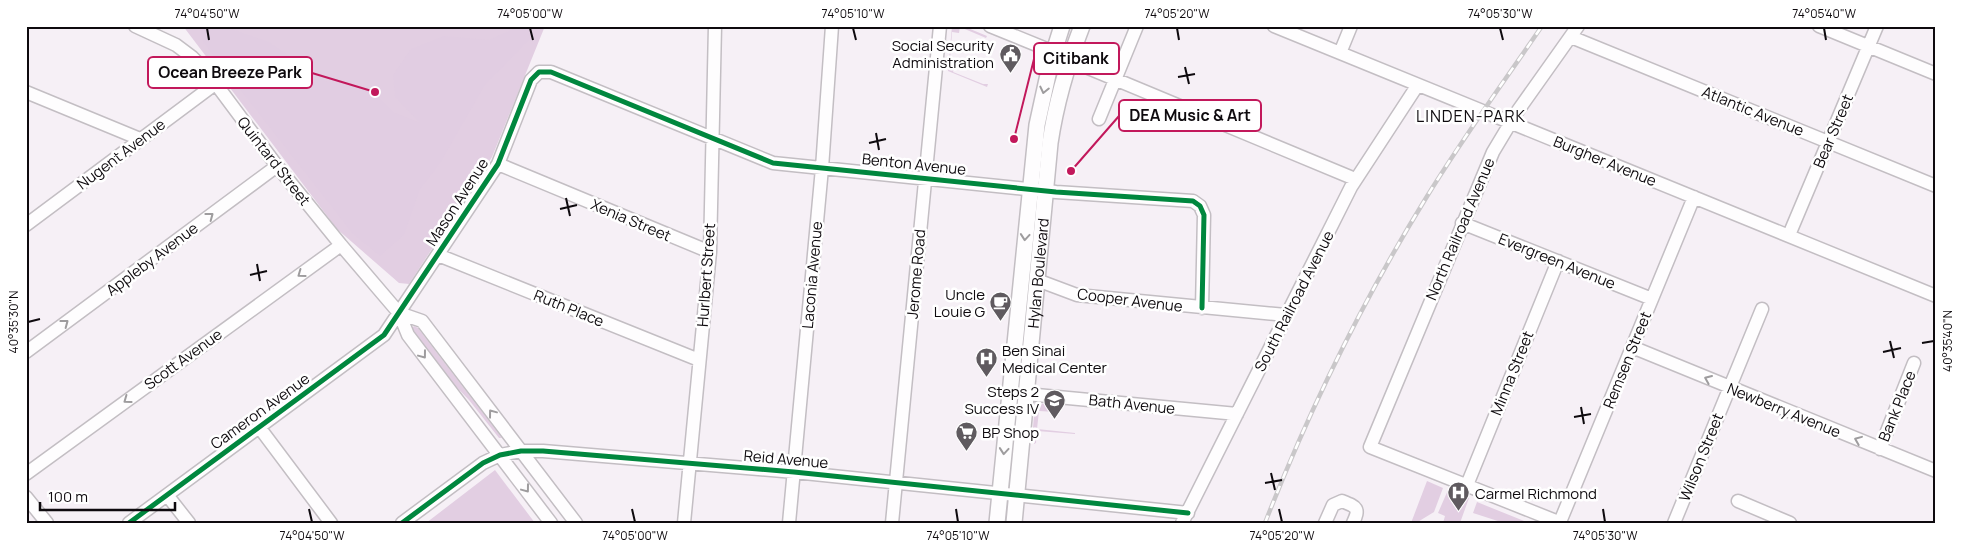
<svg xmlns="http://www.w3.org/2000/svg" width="1962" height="549" font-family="Manrope,sans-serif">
  <rect width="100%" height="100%" fill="#f6f0f6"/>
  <!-- green -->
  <path fill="#e2cee2" d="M183,26H545L492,157L409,284L399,283L337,229Z
    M952,26H963L987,36L986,38L960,27L959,33L952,32L950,62L956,64L953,72L983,84H988L987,87L948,71Z
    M414,326L418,328L502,438H499L469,400L442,372L411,329Z
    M1035,403L1057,405L1056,412L1039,411L1037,429L1075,433V434L1037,431L1036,443L1034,444L1035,429L1033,428Z
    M495,470L535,523H426Z
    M1427,481L1443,488L1434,512L1416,523H1411Z
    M1448,490L1469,498L1460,523H1443L1445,516L1438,513Z
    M1477,502L1529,523H1504L1473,513Z"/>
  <!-- forest -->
  <path fill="#e1cde2" d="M199,26H223L269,42L326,81L372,90L395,113L420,123L395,97L393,75L411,49L444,36L489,40L520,26H529L530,39L485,85L439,165L420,189L404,235L380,256L353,234L203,42Z"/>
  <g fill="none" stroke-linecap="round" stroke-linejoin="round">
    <defs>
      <path id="minor" d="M135,26L176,45L192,57L207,72L277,166L341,245L399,313L408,335L551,523
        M990,26L1054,52
        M1274,26L1936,296
        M1819,26L1936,74
        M1571,37L1936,186
        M1340,53L1351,26
        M1069,60L1355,179
        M26,92L140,139
        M1099,119L1137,26
        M498,164L710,252
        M1462,223L1652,299
        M26,225L215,84
        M1789,235L1877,26
        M438,255L699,360
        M1037,280L1077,295L1286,315
        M399,313L422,321L576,523
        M1632,347L1936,471
        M26,352L277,166
        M1026,394L1237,414
        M259,427L331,523
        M1880,449L1914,363
        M26,474L341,245
        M1467,485L1558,261
        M167,495L189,523
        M26,497L47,523
        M1738,501L1790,523
        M1560,522L1694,197
        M129,523L384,335L498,164L531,80L539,72H551L773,163L1056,192L1193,201L1200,206L1204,215L1202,308
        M402,523L483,463L500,455L521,451H543L794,472L1188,513
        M684,523L710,252L715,26
        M789,523L822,168L832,26
        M892,523L940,26
        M1182,523L1351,187L1417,86
        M1325,523L1333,505L1342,501C1357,507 1360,508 1353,523
        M1561,523L1370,447L1493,152L1517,112L1578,26
        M1674,523L1762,309"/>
      <g id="major">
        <path d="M997,523L1037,125L1051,61L1062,26"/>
        <path id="s1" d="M1014,523L1050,143C1056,102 1067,65 1082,26"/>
      </g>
    </defs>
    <!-- minor casing -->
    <use href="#minor" stroke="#c3bec3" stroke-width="15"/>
    <!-- major casing -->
    <use href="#major" stroke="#c3bec3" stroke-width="18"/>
    <!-- minor -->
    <use href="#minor" stroke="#fefdfe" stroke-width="12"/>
    <!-- major -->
    <use href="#major" stroke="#fefdfe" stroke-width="15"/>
    <defs>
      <path id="rail" d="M1265,523C1309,410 1362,302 1426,198C1462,139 1503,83 1542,26"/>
    </defs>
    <!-- rail casing -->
    <use href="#rail" stroke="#c9c7c9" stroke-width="4.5"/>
    <!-- rail -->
    <use href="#rail" stroke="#fff" stroke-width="2.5" stroke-dasharray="8" stroke-linecap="butt"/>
    <defs>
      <path id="cycleway" d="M129,523L384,335L498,164L531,80L539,72H551L773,163L1056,192L1193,201L1200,206L1204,215L1202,308
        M402,523L483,463L500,455L521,451H543L794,472L1188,513"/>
    </defs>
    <!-- cycleway casing -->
    <use href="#cycleway" stroke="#fff" stroke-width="8"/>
    <!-- cycleway -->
    <use href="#cycleway" stroke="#00873e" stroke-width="5"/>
  </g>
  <!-- one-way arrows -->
  <defs><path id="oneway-chevron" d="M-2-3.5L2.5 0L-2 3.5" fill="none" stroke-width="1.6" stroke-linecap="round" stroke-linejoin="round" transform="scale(1.25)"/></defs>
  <g stroke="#9e9c9e">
    <use href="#oneway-chevron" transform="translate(1044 90) rotate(103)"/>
    <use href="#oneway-chevron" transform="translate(210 216) rotate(-37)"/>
    <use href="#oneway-chevron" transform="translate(1025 237) rotate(95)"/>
    <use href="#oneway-chevron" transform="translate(301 274) rotate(144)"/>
    <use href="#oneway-chevron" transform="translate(65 323) rotate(-37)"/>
    <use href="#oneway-chevron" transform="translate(423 355) rotate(53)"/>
    <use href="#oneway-chevron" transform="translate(1708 379) rotate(-157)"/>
    <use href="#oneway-chevron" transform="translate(127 400) rotate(144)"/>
    <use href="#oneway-chevron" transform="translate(492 413) rotate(-127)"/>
    <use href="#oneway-chevron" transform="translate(1858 440) rotate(-158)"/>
    <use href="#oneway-chevron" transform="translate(1004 451) rotate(95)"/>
    <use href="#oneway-chevron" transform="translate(526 489) rotate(53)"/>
  </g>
  <!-- ticks -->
  <path fill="none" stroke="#0e0a0e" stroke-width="2" d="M207,28L209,40M530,28L533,40M853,28L856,40M1177,28L1179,40M1500,28L1503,40M1824,28L1826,40M1185,67L1189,84M1178,77L1195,74M876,133L879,150M869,143L886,139M566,198L570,216M560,209L577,205M257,264L260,281M250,275L267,271M28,322L40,319M1890,341L1894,358M1922,343L1934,341M1883,352L1901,348M1581,407L1584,424M1574,417L1591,414M1271,473L1275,490M1265,483L1282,480M309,509L312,522M632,509L635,522M956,509L958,522M1279,509L1282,522M1603,509L1605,522"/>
  <!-- icons -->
  <defs>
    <symbol id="civic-pin" viewBox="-11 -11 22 30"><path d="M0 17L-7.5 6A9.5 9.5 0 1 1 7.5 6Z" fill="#5f5a5f" stroke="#fff"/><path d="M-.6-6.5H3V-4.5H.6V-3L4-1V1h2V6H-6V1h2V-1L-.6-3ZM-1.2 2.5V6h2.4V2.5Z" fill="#fff"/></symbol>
    <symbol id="cafe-pin" viewBox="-11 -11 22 30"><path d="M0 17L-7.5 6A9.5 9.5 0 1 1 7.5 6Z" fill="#5f5a5f" stroke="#fff"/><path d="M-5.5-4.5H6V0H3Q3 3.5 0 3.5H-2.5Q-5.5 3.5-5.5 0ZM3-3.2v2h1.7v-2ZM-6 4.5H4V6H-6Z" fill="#fff"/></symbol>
    <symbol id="hospital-pin" viewBox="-11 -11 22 30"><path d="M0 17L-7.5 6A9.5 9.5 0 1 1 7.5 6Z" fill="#5f5a5f" stroke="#fff"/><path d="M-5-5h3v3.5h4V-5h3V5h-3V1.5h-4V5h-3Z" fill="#fff"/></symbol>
    <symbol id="school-pin" viewBox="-11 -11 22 30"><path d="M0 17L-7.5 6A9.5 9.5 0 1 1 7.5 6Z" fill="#5f5a5f" stroke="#fff"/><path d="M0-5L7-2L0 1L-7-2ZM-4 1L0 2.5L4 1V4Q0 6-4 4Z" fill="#fff"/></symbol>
    <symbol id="supermarket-pin" viewBox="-11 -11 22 30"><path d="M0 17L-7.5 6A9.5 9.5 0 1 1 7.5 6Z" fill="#5f5a5f" stroke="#fff"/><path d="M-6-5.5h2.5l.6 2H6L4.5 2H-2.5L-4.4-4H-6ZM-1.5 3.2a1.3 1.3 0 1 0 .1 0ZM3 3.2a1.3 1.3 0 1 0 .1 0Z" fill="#fff"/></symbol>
  </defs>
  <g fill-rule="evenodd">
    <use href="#civic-pin" x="998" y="42" width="25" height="34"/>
    <use href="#cafe-pin" x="988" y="290" width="25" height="34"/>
    <use href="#hospital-pin" x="974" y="346" width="25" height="34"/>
    <use href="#school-pin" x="1042" y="388" width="25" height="34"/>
    <use href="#supermarket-pin" x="954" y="420" width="25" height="34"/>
    <use href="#hospital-pin" x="1446" y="480" width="25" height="34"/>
  </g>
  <g text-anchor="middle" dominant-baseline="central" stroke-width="5" stroke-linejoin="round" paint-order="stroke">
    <!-- poi labels -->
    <g font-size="15" fill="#0e0a0e" stroke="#fff" text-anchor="end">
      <text x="994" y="45">Social Security<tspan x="994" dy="17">Administration</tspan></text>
      <text x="985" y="294">Uncle<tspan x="985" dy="17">Louie G</tspan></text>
      <text x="1002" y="350" text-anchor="start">Ben Sinai<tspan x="1002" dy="17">Medical Center</tspan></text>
      <text x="1039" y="391">Steps 2<tspan x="1039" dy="17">Success IV</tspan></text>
      <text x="982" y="432" text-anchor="start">BP Shop</text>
      <text x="1475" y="493" text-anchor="start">Carmel Richmond</text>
    </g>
    <!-- street labels -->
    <g font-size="15" fill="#0e0a0e" stroke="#fff">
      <text transform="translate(1753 111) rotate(22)">Atlantic Avenue</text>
      <text transform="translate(1833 131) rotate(-67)">Bear Street</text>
      <text transform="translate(121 154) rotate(-37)">Nugent Avenue</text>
      <text transform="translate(274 161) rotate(52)">Quintard Street</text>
      <text transform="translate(1605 161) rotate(22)">Burgher Avenue</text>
      <text transform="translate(914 164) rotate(6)">Benton Avenue</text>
      <text transform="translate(457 202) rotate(-57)">Mason Avenue</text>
      <text transform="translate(631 220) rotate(23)">Xenia Street</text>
      <text transform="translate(1460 229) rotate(-67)">North Railroad Avenue</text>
      <text transform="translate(152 259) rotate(-37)">Appleby Avenue</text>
      <text transform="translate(1557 261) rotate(22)">Evergreen Avenue</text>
      <text stroke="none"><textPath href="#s1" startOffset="251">Hylan Boulevard</textPath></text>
      <text transform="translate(916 274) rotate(-85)">Jerome Road</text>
      <text transform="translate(706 275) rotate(-86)">Hurlbert Street</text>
      <text transform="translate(812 275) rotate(-85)">Laconia Avenue</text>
      <text transform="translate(1130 300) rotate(7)">Cooper Avenue</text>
      <text transform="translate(1294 301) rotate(-63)">South Railroad Avenue</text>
      <text transform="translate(569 308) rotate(22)">Ruth Place</text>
      <text transform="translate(183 359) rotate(-36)">Scott Avenue</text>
      <text transform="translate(1627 360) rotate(-68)">Remsen Street</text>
      <text transform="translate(1512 373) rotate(-68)">Minna Street</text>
      <text transform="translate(1132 404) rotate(6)">Bath Avenue</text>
      <text transform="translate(1897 406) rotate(-68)">Bank Place</text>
      <text transform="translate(1784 410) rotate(22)">Newberry Avenue</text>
      <text transform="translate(260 411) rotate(-36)">Cameron Avenue</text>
      <text transform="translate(1701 457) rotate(-68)">Wilson Street</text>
      <text transform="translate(786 459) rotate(5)">Reid Avenue</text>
    </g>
    <!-- neighbourhood labels -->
    <g font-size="16" letter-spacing="1" fill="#0e0a0e" stroke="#fff">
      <text x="1471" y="116">LINDEN-PARK</text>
    </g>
  </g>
  <!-- callouts -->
  <path fill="none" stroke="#c2185b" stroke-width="2" d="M1014 139L1034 59M375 92L312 73M1071 171L1119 116"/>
  <g fill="#c2185b" stroke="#fff" stroke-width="2">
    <circle cx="1014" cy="139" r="5"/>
    <circle cx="375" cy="92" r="5"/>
    <circle cx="1071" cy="171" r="5"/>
  </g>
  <g fill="#fff" stroke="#c2185b" stroke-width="2">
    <rect x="1034" y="43" width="85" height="31" rx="5"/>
    <rect x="148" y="57" width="164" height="31" rx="5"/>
    <rect x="1119" y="100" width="142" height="31" rx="5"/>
  </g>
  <g font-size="16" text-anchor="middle" font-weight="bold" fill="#0e0a0e">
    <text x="1076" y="64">Citibank</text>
    <text x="230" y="78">Ocean Breeze Park</text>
    <text x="1190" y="121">DEA Music &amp; Art</text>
  </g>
  <!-- border -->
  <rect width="1962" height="549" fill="none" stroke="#ffffff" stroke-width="55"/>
  <!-- scale -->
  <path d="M40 502v8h135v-8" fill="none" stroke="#0e0a0e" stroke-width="2.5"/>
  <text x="48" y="502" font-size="15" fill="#0e0a0e" stroke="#ffffff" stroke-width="4" paint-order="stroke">100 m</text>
  <rect x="28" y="28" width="1906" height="494" fill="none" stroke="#0e0a0e" stroke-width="2"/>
  <g font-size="12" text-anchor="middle" fill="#0e0a0e">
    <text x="207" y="18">74°04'50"W</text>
    <text x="530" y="18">74°05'00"W</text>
    <text x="853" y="18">74°05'10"W</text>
    <text x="1177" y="18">74°05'20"W</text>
    <text x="1500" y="18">74°05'30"W</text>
    <text x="1824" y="18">74°05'40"W</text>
    <text transform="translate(14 322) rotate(-90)" y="4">40°35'30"N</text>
    <text transform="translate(1948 341) rotate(-90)" y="4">40°35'40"N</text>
    <text x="312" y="540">74°04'50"W</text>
    <text x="635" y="540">74°05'00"W</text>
    <text x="958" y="540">74°05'10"W</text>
    <text x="1282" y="540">74°05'20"W</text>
    <text x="1605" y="540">74°05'30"W</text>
  </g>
</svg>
